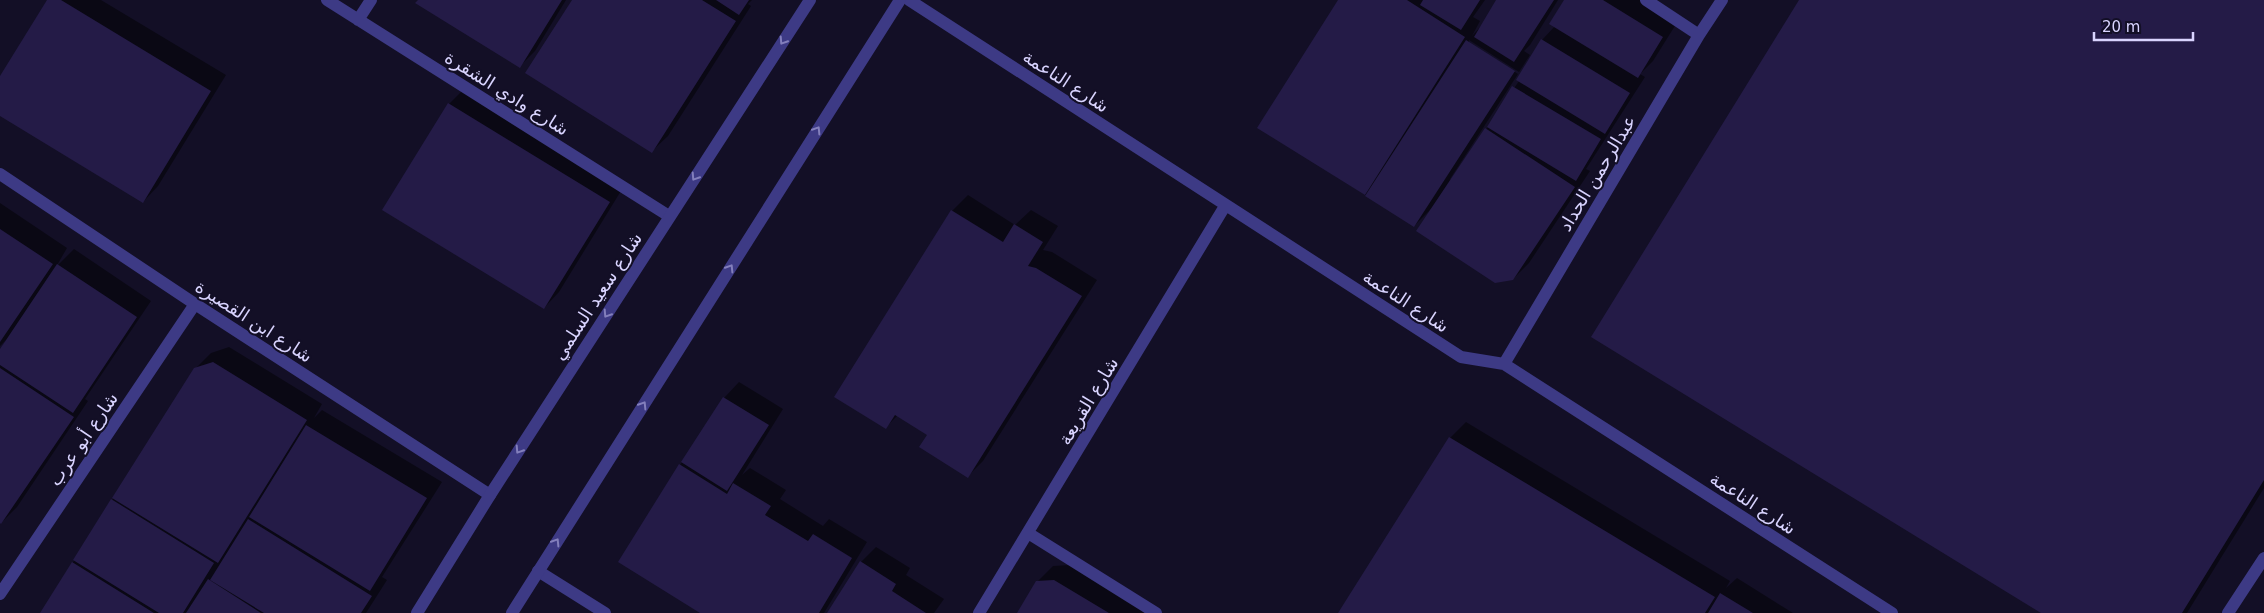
<svg xmlns="http://www.w3.org/2000/svg" width="2264" height="613" font-family="'DejaVu Sans','Noto Sans Arabic',sans-serif">
  <rect width="100%" height="100%" fill="#130f26"/>
  <!-- shadow -->
  <path fill="#0007" d="M48,0H101L226,75L158,186L143,202L0,115V79Z
    M419,0H566L535,51L520,66Z
    M573,0H752L748,4L751,6L668,136L652,151Z
    M1340,0H1485L1473,17L1480,21L1472,36L1482,25L1498,0H1558L1530,45L1524,51L1530,55L1519,72L1469,40V43L1518,74L1450,179L1452,180L1519,81L1542,40L1555,26L1565,0H1644L1678,21L1653,61L1640,74L1645,77L1586,169L1590,171L1529,263L1513,279L1432,208L1414,226L1259,127Z
    M1801,0H2264V488L2187,613H2044Z
    M465,88L624,186L559,292L544,308L449,104Z
    M968,195L1015,225L1031,210L1058,226L1043,250L1052,252L1097,280L983,461L968,476L929,434L898,415L886,427L836,396L952,211Z
    M0,203L67,248L56,267L74,249L151,301L85,399L88,401L17,507L1,523L0,351L6,340L0,346Z
    M229,347L322,404L314,418L322,410L442,482L382,577L387,580L366,613H41L195,369L211,353Z
    M739,382L783,409L742,475L750,468L786,490L780,499L823,526L829,519L867,542L824,613H705L680,465L724,398Z
    M1466,422L1730,581L1726,588L1737,578L1793,613H1340L1450,438Z
    M876,547L910,568L906,575L944,599L934,613H828L861,562Z
    M1070,565L1150,613H1019L1037,582L1053,566Z"/>
  <!-- building -->
  <path fill="#241b47" d="M47,0H61L211,91L143,203L0,116V76Z
    M418,0H562L520,68L415,3Z
    M572,0H702L736,21L652,153L525,73Z
    M716,0H749L739,15Z
    M1338,0H1407L1465,37L1365,195L1257,128Z
    M1423,0H1480L1461,30L1420,5Z
    M1496,0H1554L1514,62L1474,37Z
    M1564,0H1603L1663,37L1638,78L1549,24Z
    M1799,0H2264V480L2182,613H2041L1591,337Z
    M1541,39L1630,93L1605,134L1516,80Z
    M1466,40L1515,71L1414,227L1365,196Z
    M1512,86L1601,139L1576,181L1487,127Z
    M448,103L610,202L544,309L382,210Z
    M1485,128L1575,187L1513,280L1495,283L1416,231Z
    M951,210L1003,242L1014,224L1043,242L1028,266L1036,268L1082,296L968,478L919,447L927,435L895,415L886,429L834,397Z
    M0,229L53,264L0,342Z
    M57,264L137,317L73,413L0,365V349Z
    M213,362L307,420L218,563L112,498L194,368Z
    M0,368L74,417L1,524L0,523Z
    M723,397L769,425L727,491L681,462Z
    M306,425L427,498L370,591L249,517Z
    M1449,437L1715,597L1705,613H1338Z
    M679,464L727,494L733,483L771,506L765,515L808,541L813,534L852,558L819,613H700L618,562Z
    M111,499L214,563L183,613H159L73,560Z
    M248,519L372,596L361,613H264L210,580Z
    M860,561L896,584L892,591L926,613H827Z
    M72,562L154,613H40Z
    M208,579L261,613H186Z
    M1054,580L1109,613H1017L1036,581Z
    M1720,593L1753,613H1708Z"/>
  <g fill="none" stroke-linecap="round" stroke-linejoin="round">
    <!-- minor -->
    <path stroke="#3d3a85" stroke-width="12" d="M327,0L669,216
      M909,0L1461,357L1504,364L1892,613
      M1646,0L1699,35
      M358,20L371,0
      M0,174L195,304L490,495
      M1504,364L1699,35L1722,0
      M1028,533L1156,613
      M538,571L605,613
      M0,594L195,304
      M979,613L1225,206
      M2228,613L2264,558"/>
    <!-- tertiary -->
    <path stroke="#3d3a85" stroke-width="12" d="M417,613L490,495L810,0
      M512,613L900,0"/>
  </g>
  <!-- one-way arrows -->
  <defs><path id="oneway-chevron" d="M-2-3.5L2.5 0L-2 3.5" fill="none" stroke-width="1.6" stroke-linecap="round" stroke-linejoin="round" transform="scale(1.25)"/></defs>
  <g stroke="#837fbc">
    <use href="#oneway-chevron" transform="translate(783 41) rotate(123)"/>
    <use href="#oneway-chevron" transform="translate(817 130) rotate(-58)"/>
    <use href="#oneway-chevron" transform="translate(695 177) rotate(123)"/>
    <use href="#oneway-chevron" transform="translate(730 268) rotate(-58)"/>
    <use href="#oneway-chevron" transform="translate(607 314) rotate(123)"/>
    <use href="#oneway-chevron" transform="translate(643 405) rotate(-58)"/>
    <use href="#oneway-chevron" transform="translate(519 450) rotate(123)"/>
    <use href="#oneway-chevron" transform="translate(556 542) rotate(-58)"/>
  </g>
  <g text-anchor="middle" dominant-baseline="central" stroke-width="4" stroke-linejoin="round" paint-order="stroke">
    <!-- street labels -->
    <g font-size="18" fill="#d9d4ff" stroke="#130f26">
      <text transform="translate(1066 81) rotate(33)">شارع الناعمة</text>
      <text transform="translate(507 93) rotate(32)">شارع وادي الشقرة</text>
      <text transform="translate(1597 173) rotate(-59)">عبدالرحمن الحداد</text>
      <text transform="translate(597 296) rotate(-57)">شارع سعيد السلمي</text>
      <text transform="translate(1406 301) rotate(33)">شارع الناعمة</text>
      <text transform="translate(254 321) rotate(33)">شارع ابن القصيرة</text>
      <text transform="translate(1088 401) rotate(-59)">شارع القريعة</text>
      <text transform="translate(83 439) rotate(-56)">شارع أبو عرب</text>
      <text transform="translate(1753 503) rotate(33)">شارع الناعمة</text>
    </g>
  </g>
  <!-- scale -->
  <path d="M2094 32v8h99v-8" fill="none" stroke="#d9d4ff" stroke-width="2.5"/>
  <text x="2102" y="32" font-size="15" fill="#d9d4ff" stroke="#130f26" stroke-width="4" paint-order="stroke">20 m</text>
</svg>
